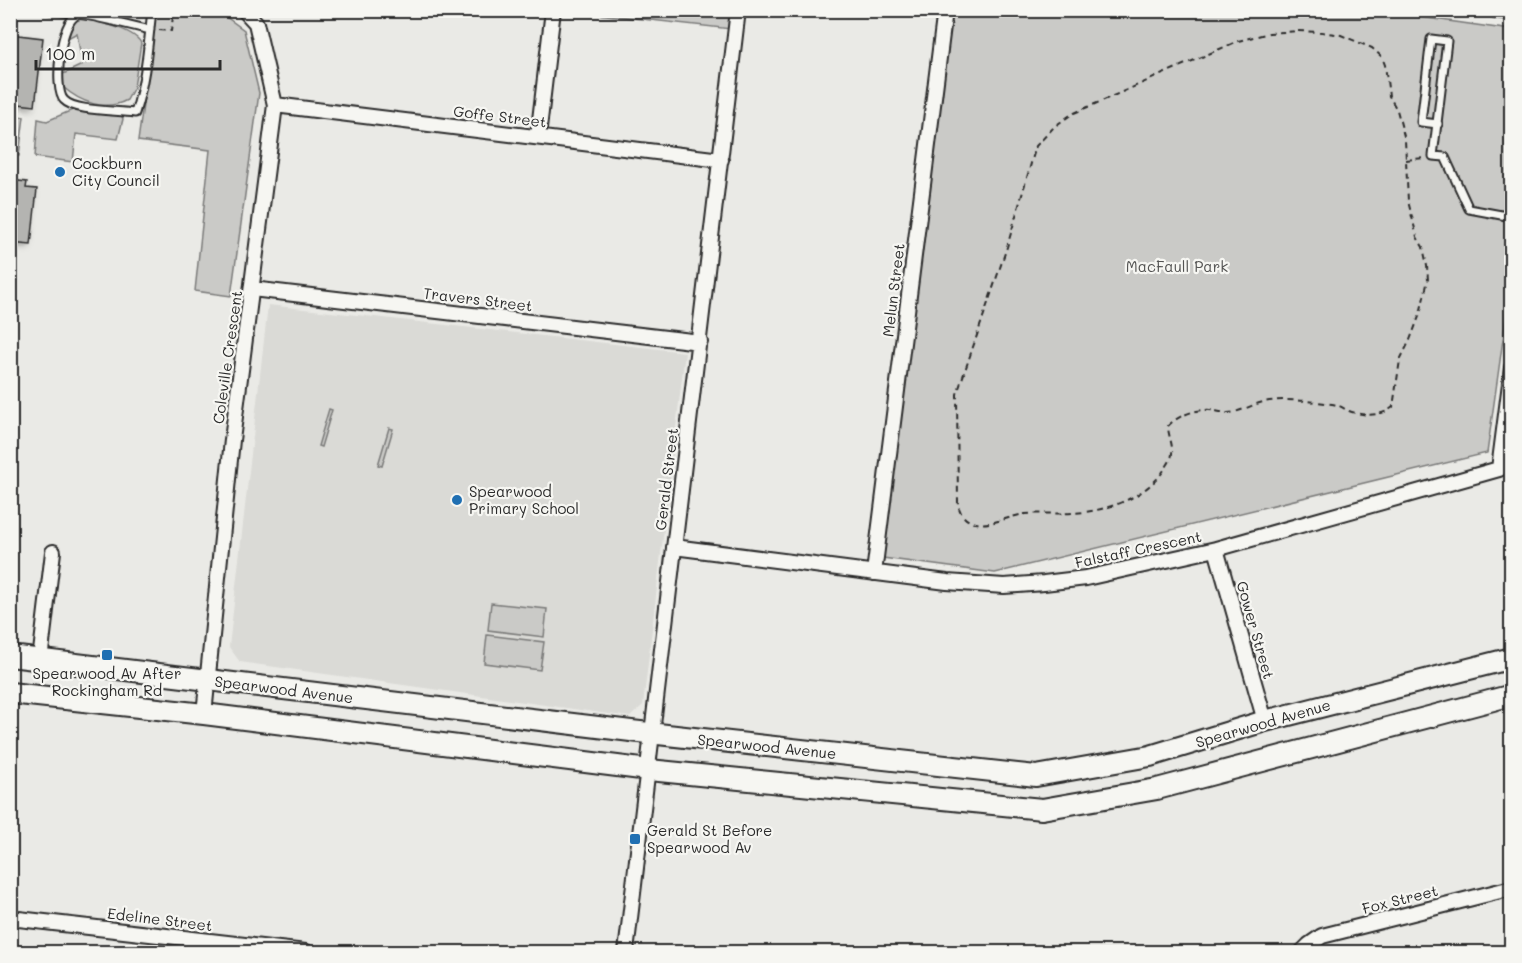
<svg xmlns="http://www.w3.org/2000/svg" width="1522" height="963" font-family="Mali,sans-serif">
  <defs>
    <filter id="shadow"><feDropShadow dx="-3" dy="3" stdDeviation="3" flood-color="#0004"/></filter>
  </defs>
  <rect width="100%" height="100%" fill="#eaeae6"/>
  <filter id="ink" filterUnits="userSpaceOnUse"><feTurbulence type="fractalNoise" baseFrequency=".0167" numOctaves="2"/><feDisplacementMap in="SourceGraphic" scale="12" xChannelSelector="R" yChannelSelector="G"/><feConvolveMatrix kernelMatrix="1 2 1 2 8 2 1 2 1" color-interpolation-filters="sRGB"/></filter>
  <g filter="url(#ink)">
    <!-- built -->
    <path fill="#dadad6" d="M268,305L685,352L643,705L630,717L240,662L229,647Z"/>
    <!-- green -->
    <path fill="#cacac7" stroke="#7a7a79" stroke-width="1.5" d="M1371,10L1511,30L1512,275L1487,453L995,573L883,558L949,11Z
      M156,11L226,17L244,30L259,93L231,296L195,291L210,150L138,141Z
      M570,11H733L731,29Z
      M73,19C90,19 133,28 141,43L134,87L127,100C105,112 80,102 63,87L61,75L82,65L77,33L66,39Z
      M77,108L120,112L123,119L118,139L76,134L73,162L35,157L38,119L47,121Z
      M11,115L24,117L19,156L11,155Z
      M329,409L332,410L321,447L318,446Z
      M389,428L393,429L382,466L378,465Z
      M491,603L547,609L544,637L488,630Z
      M487,635L544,642L540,670L484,663Z"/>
    <!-- building -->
    <path fill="#b4b4b1" stroke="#2b2b2b" stroke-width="1.5" filter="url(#shadow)" d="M10,34L43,38L35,106L10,103Z
      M10,180L27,182L26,188L37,189L31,245L10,243Z"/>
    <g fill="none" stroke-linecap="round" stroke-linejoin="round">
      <defs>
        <path id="lane" d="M50,10L78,14
          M150,30C138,27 83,13 78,15C60,19 53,89 64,100C75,112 118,110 135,113C146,79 148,45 152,10
          M1438,124L1421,122L1431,39L1447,41L1433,156L1445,157L1469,209L1512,217"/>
        <path id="street" d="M1495,10L1512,12
          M275,105L721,160
          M538,137L553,10
          M252,289L700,342
          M674,547L947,582L1004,586L1044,583L1086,578L1216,549L1499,469L1512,368
          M1216,549L1265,721
          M874,573L945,10
          M40,660L53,552
          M204,714L232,440L275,105L256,23L244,10
          M10,918L306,952
          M626,952L738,10
          M1302,952L1309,945L1322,936L1512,888"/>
        <path id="secondary" d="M10,656L631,731L1036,776L1150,756L1265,721L1512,658
          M10,693L204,714L649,770L1042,809L1157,789L1512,695"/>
      </defs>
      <!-- lane casing -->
      <use href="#lane" stroke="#2b2b2b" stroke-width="11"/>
      <!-- street casing -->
      <use href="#street" stroke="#2b2b2b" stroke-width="18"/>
      <!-- secondary casing -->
      <use href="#secondary" stroke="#2b2b2b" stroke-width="24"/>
      <!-- path -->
      <path stroke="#2b2b2b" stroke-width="2" stroke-dasharray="6 4.5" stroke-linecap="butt" d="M159,30L171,31L174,10
        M1298,31L1322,32L1341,35L1372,48L1382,57L1385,65L1389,96L1397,110L1405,140L1408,201L1417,237L1423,247L1427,266L1428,280L1420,314L1410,340L1400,360L1393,407C1381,417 1364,416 1349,411C1343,408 1339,405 1332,404C1311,401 1284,398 1263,402C1251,405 1241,412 1228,413C1220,413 1213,409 1205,410C1193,410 1176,417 1168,426C1168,435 1173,444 1172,453C1172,460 1166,467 1162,473C1142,499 1104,512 1072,513C1056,514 1041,513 1025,514C1009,516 992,526 976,523C965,521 961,515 958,505L957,394L1007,247L1036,146L1055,126L1072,114L1238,41L1269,33Z
        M1406,160L1424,158"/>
      <!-- lane -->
      <use href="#lane" stroke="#f6f6f2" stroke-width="7"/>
      <!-- street -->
      <use href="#street" stroke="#f6f6f2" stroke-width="14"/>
      <!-- secondary -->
      <use href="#secondary" stroke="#f6f6f2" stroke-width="20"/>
    </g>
  </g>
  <!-- markers -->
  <g fill="#1f6fb2" stroke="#f6f6f2" stroke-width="2">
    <circle cx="60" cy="172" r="6"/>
    <circle cx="457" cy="500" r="6"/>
    <rect x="101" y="649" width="12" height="12" rx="3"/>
    <rect x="629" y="833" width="12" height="12" rx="3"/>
  </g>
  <g text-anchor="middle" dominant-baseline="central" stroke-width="4.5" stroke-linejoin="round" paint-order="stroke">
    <!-- street labels -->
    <g font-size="15" fill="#2b2b2b" stroke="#f6f6f2">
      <text transform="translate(500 116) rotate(7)">Goffe Street</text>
      <text transform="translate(893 290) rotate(-83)">Melun Street</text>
      <text transform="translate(478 299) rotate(7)">Travers Street</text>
      <text transform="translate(227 357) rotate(-82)">Coleville Crescent</text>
      <text transform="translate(666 479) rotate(-83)">Gerald Street</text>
      <text transform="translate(1138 549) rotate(-12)">Falstaff Crescent</text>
      <text transform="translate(1256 630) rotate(74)">Gower Street</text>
      <text transform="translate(284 689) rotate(7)">Spearwood Avenue</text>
      <text transform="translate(1263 723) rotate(-16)">Spearwood Avenue</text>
      <text transform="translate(767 746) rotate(6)">Spearwood Avenue</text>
      <text transform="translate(1400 899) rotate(-14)">Fox Street</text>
      <text transform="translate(160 919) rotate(7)">Edeline Street</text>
    </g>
    <!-- poi labels -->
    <g font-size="15" fill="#2b2b2b" stroke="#f6f6f2" text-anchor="start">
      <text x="72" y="163">Cockburn<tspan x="72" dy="17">City Council</tspan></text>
      <text x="469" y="491">Spearwood<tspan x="469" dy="17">Primary School</tspan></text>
      <text x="107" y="673" text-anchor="middle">Spearwood Av After<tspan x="107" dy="17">Rockingham Rd</tspan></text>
      <text x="647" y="830">Gerald St Before<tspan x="647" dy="17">Spearwood Av</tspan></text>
    </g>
    <!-- park labels -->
    <g font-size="15" fill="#535352" stroke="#f6f6f2">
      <text x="1177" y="266">MacFaull Park</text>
    </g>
  </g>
  <!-- margin -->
  <rect width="1522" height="963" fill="none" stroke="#f6f6f2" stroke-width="36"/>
  <rect x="18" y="18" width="1486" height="927" fill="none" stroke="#2b2b2b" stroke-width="2" filter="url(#ink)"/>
  <!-- scale -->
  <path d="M36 60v9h184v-9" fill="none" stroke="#2b2b2b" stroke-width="3"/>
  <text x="45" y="60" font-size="18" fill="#2b2b2b" stroke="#f6f6f2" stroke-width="4.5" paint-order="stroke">100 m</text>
</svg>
